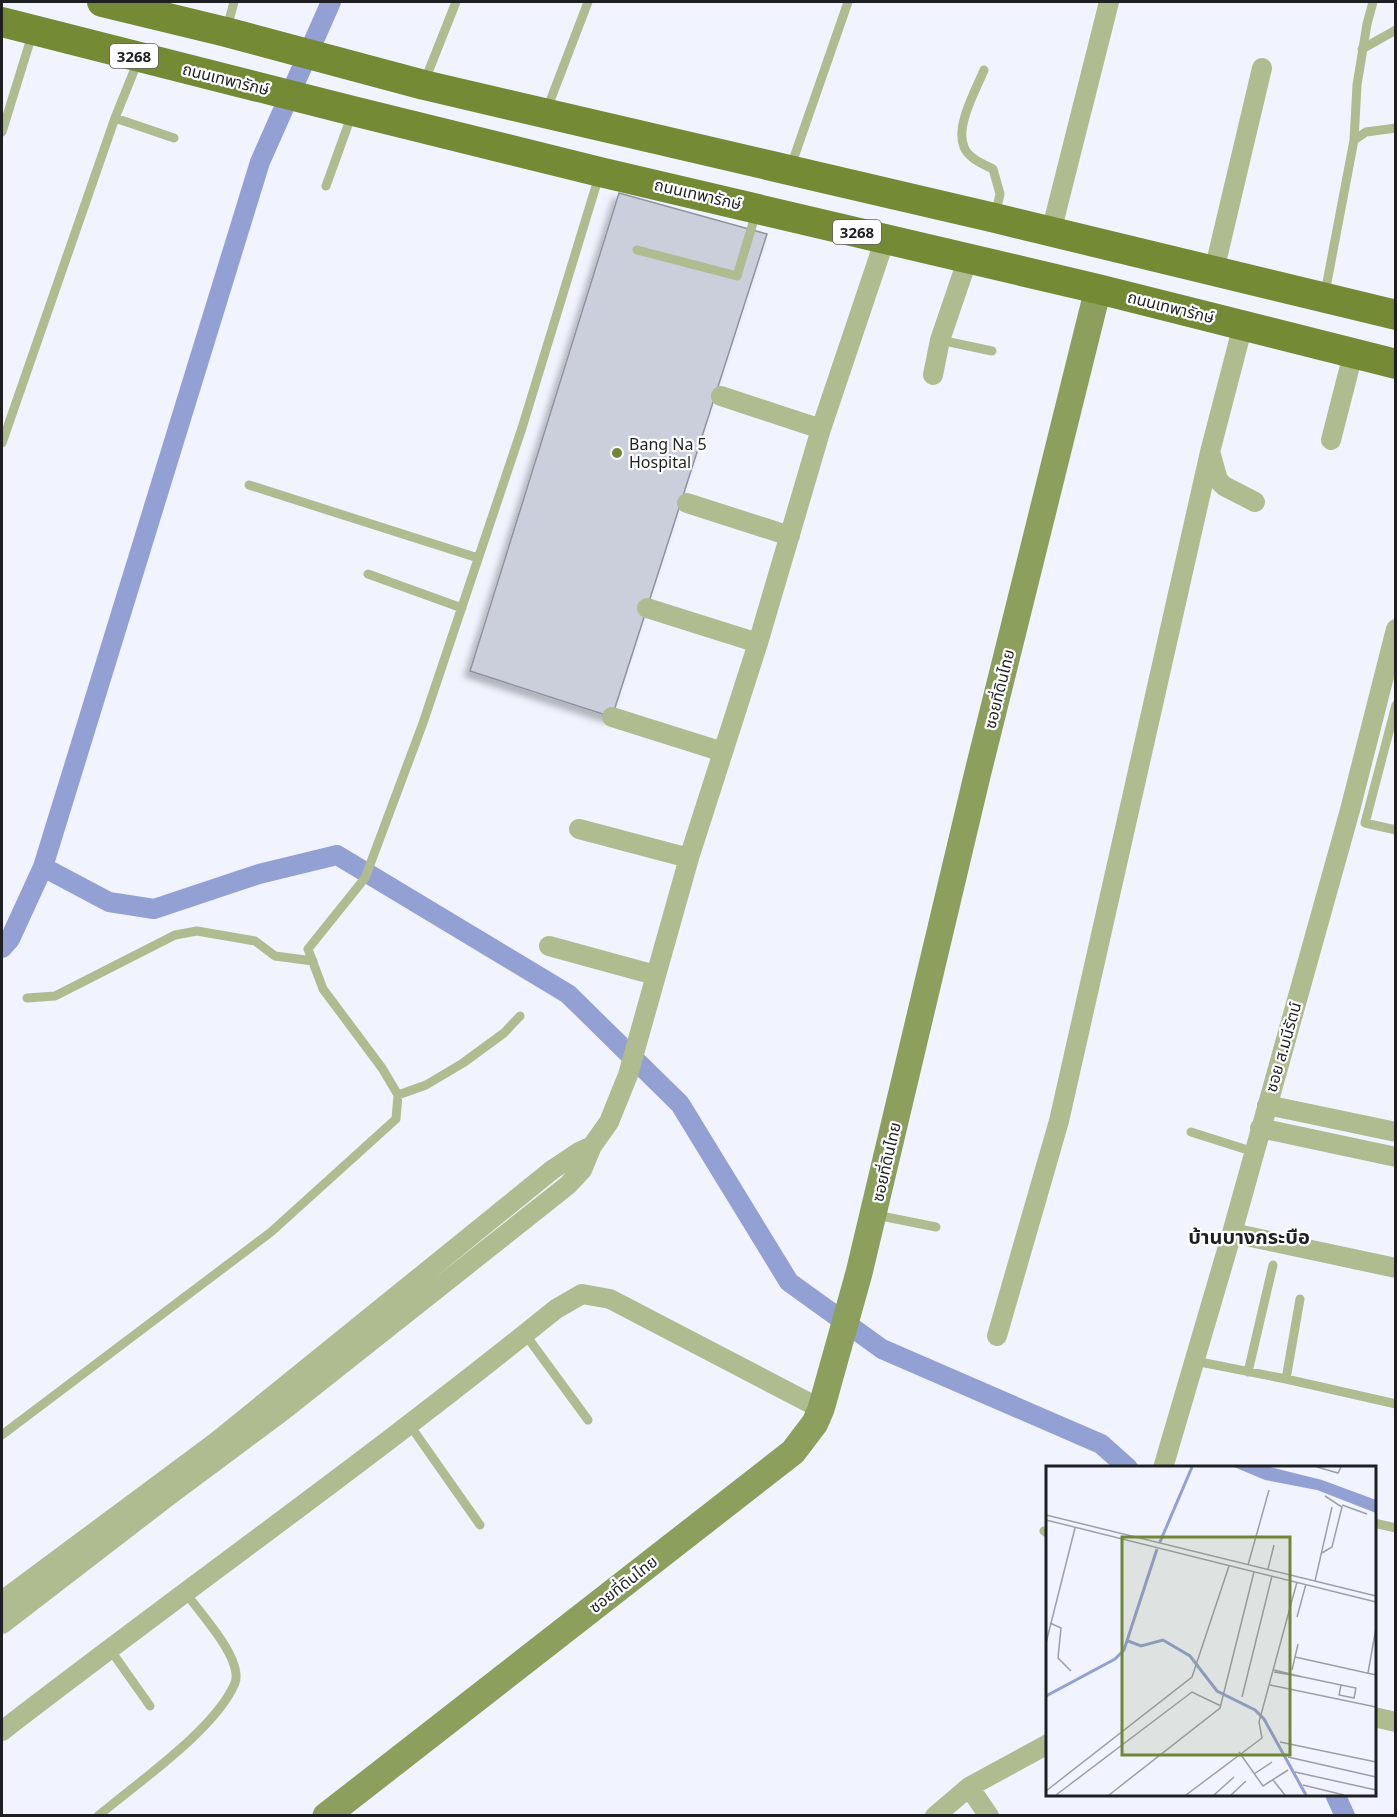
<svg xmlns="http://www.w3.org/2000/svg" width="1397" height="1817" font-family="'Noto Sans','Noto Sans Thai',sans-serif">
  <defs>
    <filter id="shadow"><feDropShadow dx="-5.5" dy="5.5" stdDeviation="3" flood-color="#0004"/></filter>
  </defs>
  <rect width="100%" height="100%" fill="#f1f4ff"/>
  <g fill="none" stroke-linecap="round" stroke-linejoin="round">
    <!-- canal -->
    <path stroke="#93a0d3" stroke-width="20" d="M43,867L109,902L154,909L259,874L337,855L568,994L680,1104L789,1282L882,1349L1101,1444L1128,1468
      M2,948L10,939L43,867L260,162L331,2
      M1335,1794L1345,1816"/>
  </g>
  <!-- building -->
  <path fill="#cbcfdc" stroke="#8f939f" stroke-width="1.5" filter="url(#shadow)" d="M619,193L767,234L612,717L470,671Z"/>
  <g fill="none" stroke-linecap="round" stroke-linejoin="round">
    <!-- lane -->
    <path stroke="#aebc90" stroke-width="9" d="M227,28L234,2
      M1362,49L1396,30
      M984,70C976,90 955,126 964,147C968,158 983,164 993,169L1000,194L995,216
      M425,80L456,2
      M547,109L588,2
      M115,118L174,138
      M2,132L32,35
      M1354,140L1366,132L1396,128
      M791,166L848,2
      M326,186L352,114
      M637,250L737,276L756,213
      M1325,293L1354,140L1357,85L1367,24L1373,2
      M940,340L992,351
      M2,443L115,118L138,61
      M249,485L478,558
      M368,574L462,608
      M1396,705L1365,823L1396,830
      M27,998L55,996L175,935L197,931L255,941L275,956L313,961
      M398,1095L426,1085L463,1063L504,1033L520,1016
      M1191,1132L1254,1152
      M876,1215L936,1227
      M525,1334L588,1420
      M1195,1361L1286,1379L1396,1404
      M1248,1372L1273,1265
      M1286,1379L1300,1299
      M409,1424L480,1525
      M2,1435L271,1232L396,1119L398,1095L382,1068L323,989L308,949L365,878L423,723L522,428L599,176
      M1374,1523L1396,1528
      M1044,1531L1048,1534
      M109,1648L150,1706
      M98,1816C137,1783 216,1729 235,1683C237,1678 236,1670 234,1665C227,1642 200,1613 186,1593"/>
    <!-- street -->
    <path stroke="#aebc90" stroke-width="20" d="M1051,232L1109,2
      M1214,271L1262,68
      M933,375L940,340L968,258
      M721,396L821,429
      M1331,440L1353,354
      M1211,455L1218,480L1224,486L1255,502
      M687,503L790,536
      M647,608L758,643
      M612,717L723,752
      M579,829L689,858
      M549,946L655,975
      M1267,1105L1396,1132
      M1260,1128L1396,1157
      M1232,1233L1396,1268
      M997,1336L1059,1121L1210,452L1243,325
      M1163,1468L1232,1233L1350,810L1396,629
      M2,1601L216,1442L552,1170L579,1152L592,1146
      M2,1624L171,1494L284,1410L568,1185L582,1170L592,1146L609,1122L628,1075L689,858L758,643L821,429L885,239
      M1374,1717L1396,1722
      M2,1731C186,1589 376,1455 556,1309L582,1294L610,1299L821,1409
      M969,1787L989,1816
      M935,1816L969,1787L1048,1744"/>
    <!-- secondary -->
    <path stroke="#8c9f5d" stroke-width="27" d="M326,1816L793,1452L815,1423L821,1409L859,1273L977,776L1098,289"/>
    <!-- primary -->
    <path stroke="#748a34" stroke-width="30" d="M102,2L226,32L424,85L995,218L1396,315
      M2,22L353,111L600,172L1098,289L1396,364"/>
  </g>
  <!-- markers -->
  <circle fill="#718637" stroke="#fff" stroke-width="2" cx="617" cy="453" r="6"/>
  <g text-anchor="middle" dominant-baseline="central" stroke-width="4.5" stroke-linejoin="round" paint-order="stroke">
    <!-- shield labels -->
    <g fill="#fff" stroke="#616265" stroke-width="1.5">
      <rect x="110" y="44" width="48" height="24" rx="4.5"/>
      <rect x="833" y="220" width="48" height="24" rx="4.5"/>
    </g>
    <g font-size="15" font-weight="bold" fill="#1d1f23">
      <text x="134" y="56">3268</text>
      <text x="857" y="232">3268</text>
    </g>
    <!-- street labels -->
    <g font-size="16" fill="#1d1f23" stroke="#fff">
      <text transform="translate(226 79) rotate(14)">ถนนเทพารักษ์</text>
      <text transform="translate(698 194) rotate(13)">ถนนเทพารักษ์</text>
      <text transform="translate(1171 307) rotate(14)">ถนนเทพารักษ์</text>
      <text transform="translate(999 689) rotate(-76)">ซอยที่ดินไทย</text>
      <text transform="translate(1283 1047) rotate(-74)">ซอย ส.มนีรัตน์</text>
      <text transform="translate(886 1162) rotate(-77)">ซอยที่ดินไทย</text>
      <text transform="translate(623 1584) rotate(-38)">ซอยที่ดินไทย</text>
    </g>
    <!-- poi labels -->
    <g font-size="16" fill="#1d1f23" stroke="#fff" text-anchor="start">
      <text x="629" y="444">Bang Na 5<tspan x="629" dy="18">Hospital</tspan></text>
    </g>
    <!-- quarter labels -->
    <g font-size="20" font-weight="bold" fill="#1d1f23" stroke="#fff">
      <text x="1249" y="1236">บ้านบางกระบือ</text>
    </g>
  </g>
  <!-- overview -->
  <g transform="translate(1046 1466)">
    <rect width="330" height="330" fill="#f1f4ff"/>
    <path d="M188,1H224L276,14L330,34V47L271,24L219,14Z" fill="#93a0d3"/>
    <path fill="none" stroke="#93a0d3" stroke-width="3" d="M114,76L146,1M82,175L95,180L117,174L144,190L171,225L209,244L218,253L260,329M0,230L69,193L78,184L111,83"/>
    <path fill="none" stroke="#9c9fa7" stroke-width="1.5" d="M271,1L292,7L295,1M296,39L321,48M0,49L330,130M0,54L330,136M276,87L286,81L296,41L279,30M202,99L223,24M222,103L228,79M269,115L286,41M251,151L260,118M4,157L15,162L12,192L25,205M0,177L29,62M249,191L330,209M246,204L252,178M228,206L257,211L228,204M322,207L330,162M257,211L295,219L310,222L308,232L293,229L295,219M224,219L330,241M196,231L226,110M234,276L330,296M193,286L217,320L242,304M242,291L330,311M249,306L330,324M208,308L226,296M227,314L239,329M257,319L298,329M0,325L146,211L183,100M10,329L146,226L175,240M63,329L174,242L208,106M140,329L216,272L213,256L251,116M168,329L188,311M185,329L200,315"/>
    <path fill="#718637" fill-opacity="0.15" stroke="#718637" stroke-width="3" d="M76,71H244V289H76Z"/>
    <rect width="330" height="330" fill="none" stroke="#1d1f23" stroke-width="3"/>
  </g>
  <!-- border -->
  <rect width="1397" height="1817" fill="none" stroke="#1d1f23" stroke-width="6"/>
</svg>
